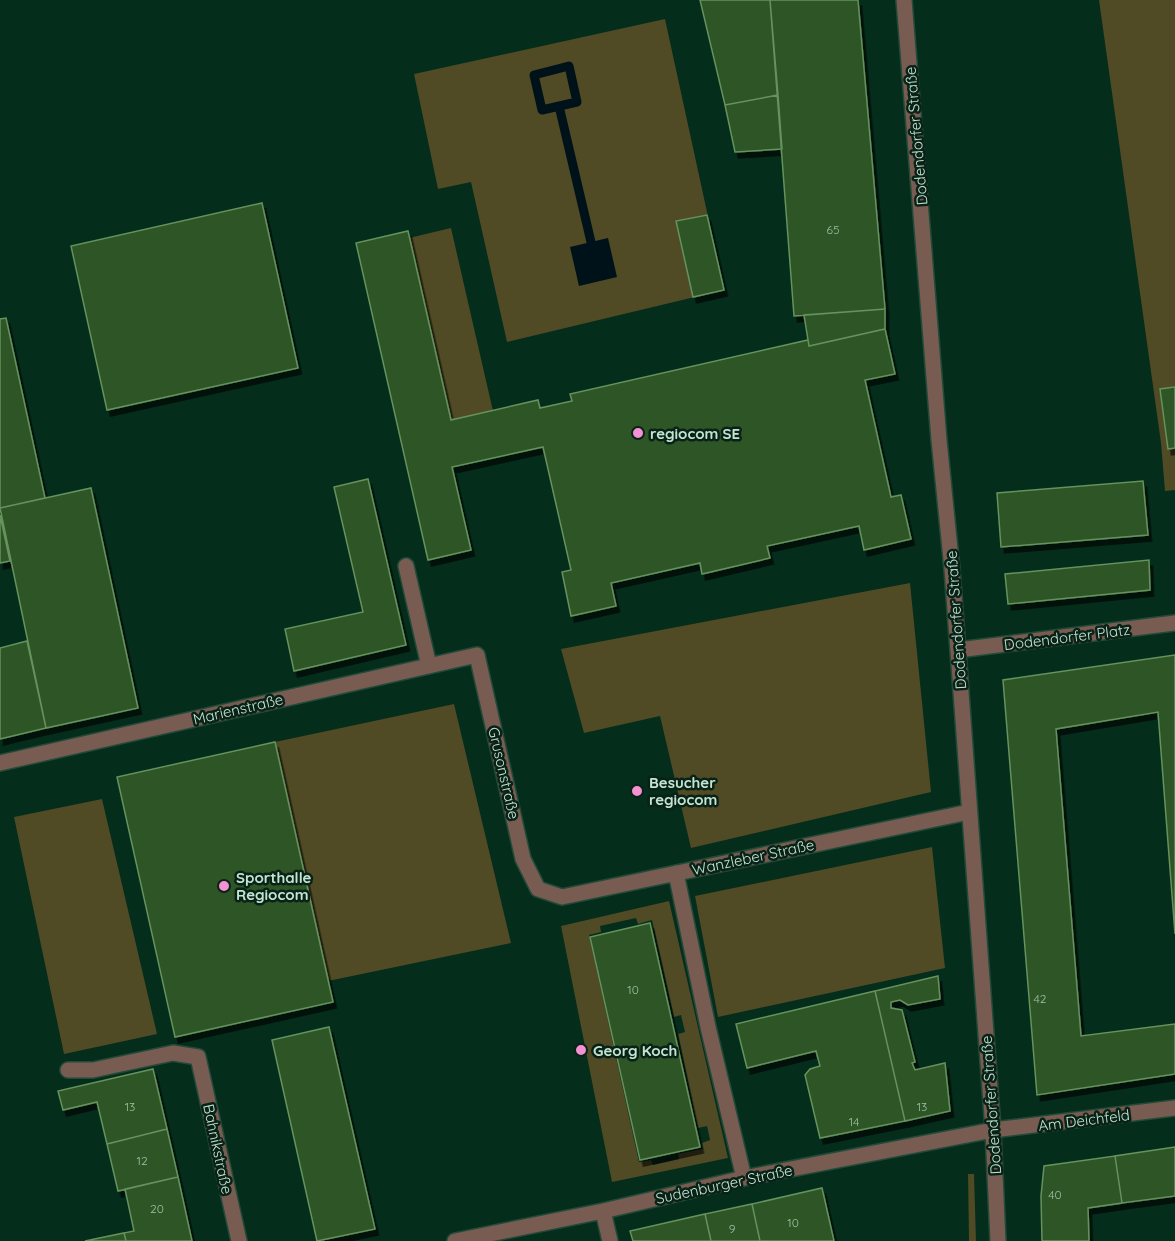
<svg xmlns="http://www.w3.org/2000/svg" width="1175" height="1241" font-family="Quicksand,sans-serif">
  <defs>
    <filter id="shadow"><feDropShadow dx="3.5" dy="6" stdDeviation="0" flood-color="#0009"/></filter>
  </defs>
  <rect width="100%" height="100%" fill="#042d1c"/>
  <!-- green -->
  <path fill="#504a25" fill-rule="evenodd" d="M1099,0H1175V490L1165,491L1161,443Z
    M665,19L724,290L507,342L471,182L438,189L414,74Z
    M451,228L493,411L451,420L409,238Z
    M910,583L931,792L691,848L660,716L584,733L561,649Z
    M454,704L511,943L328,981L275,742Z
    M102,799L157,1034L64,1054L14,817Z
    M932,847L945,968L718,1017L695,896Z
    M669,901L728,1158L612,1182L561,926ZM636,918L638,924L652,920L674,1017L681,1015L685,1032L678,1034L698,1128L707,1126L710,1140L702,1143L703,1149L678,1154L679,1159L653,1165L651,1160L639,1162L589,935L601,932L600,926Z
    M968,1174H974L976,1241H969Z"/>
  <!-- water -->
  <path fill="#001219" d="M608,238L617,277L579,286L570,247Z"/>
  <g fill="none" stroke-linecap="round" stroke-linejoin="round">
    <!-- stream -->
    <path stroke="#001219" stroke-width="9" d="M569,66L577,102L542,110L534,75Z
      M559,106L591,242"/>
  </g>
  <!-- building -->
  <path fill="#2d5426" stroke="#65925d" stroke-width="1.5" filter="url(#shadow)" d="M700,0H770L778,95L725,105Z
    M770,0H858L885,309L794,316Z
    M778,95L782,149L735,152L725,105Z
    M262,203L298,368L107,410L71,246Z
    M707,215L724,290L693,297L676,221Z
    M408,231L451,420L538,400L540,408L572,401L570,394L808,340L809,346L885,329L895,374L865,380L891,497L901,495L911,539L864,550L859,526L767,546L770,558L702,574L700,563L611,583L616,606L571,616L562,572L571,570L543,447L452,467L471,550L428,560L356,243Z
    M885,309V329L809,346L804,315Z
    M6,318L45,498L0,508V319Z
    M1175,387V448L1168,449L1160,389Z
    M368,479L406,645L294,671L285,629L363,612L334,487Z
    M1143,481L1148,535L1001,547L997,493Z
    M91,488L138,708L46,728L0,508Z
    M0,515L10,561L0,563Z
    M1149,560L1150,590L1008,604L1005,574Z
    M27,641L46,728L0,739V648Z
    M1175,655V934L1158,712L1056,729L1081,1036L1175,1024V1074L1037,1095L1003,680Z
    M275,742L333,1002L175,1037L117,777Z
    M650,923L700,1147L640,1160L590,937Z
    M938,976L940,999L908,1005L900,1000L891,1002V1008L902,1010L915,1062L912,1063L915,1070L945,1063L950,1111L905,1121L875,991Z
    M875,991L905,1121L820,1138L805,1075L810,1069L820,1066L816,1051L747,1068L736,1024Z
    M329,1027L375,1229L317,1241L272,1040Z
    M153,1069L167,1129L107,1144L97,1102L63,1110L58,1091Z
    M167,1129L178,1177L118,1191L107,1144Z
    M1175,1147V1196L1122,1203L1115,1156Z
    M1115,1156L1122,1203L1088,1208L1089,1241H1042L1041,1196L1044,1166Z
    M178,1177L192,1241H126L124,1233L134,1231L125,1189Z
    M822,1188L834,1241H760L752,1204Z
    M752,1204L760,1241H711L705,1214Z
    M705,1214L711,1241H633L630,1231Z
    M124,1233L126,1241H85Z"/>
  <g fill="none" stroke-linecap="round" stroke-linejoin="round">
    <defs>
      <path id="minor" d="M904,0L939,440L952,569L993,1130L998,1241
        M406,566L429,666
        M958,650L1175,623
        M0,763L477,655L523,859L538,889L562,897L969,812
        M676,873L708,1027L744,1178
        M68,1070H93L173,1053L198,1057L239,1241
        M603,1211L610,1241
        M455,1241L603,1211L744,1178L993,1130L1175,1108"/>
    </defs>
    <!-- minor casing -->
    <use href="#minor" stroke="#224a39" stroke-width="18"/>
    <!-- minor -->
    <use href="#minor" stroke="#785b51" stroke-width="15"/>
  </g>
  <!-- markers -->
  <g fill="#f491d3" stroke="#092116" stroke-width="2">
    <circle cx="638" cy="433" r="6"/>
    <circle cx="637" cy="791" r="6"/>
    <circle cx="224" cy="886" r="6"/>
    <circle cx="581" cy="1050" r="6"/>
  </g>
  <g text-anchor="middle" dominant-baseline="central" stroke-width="5" stroke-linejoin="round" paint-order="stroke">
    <!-- number labels -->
    <g font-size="12" fill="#9cc1a6">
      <text x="833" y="229">65</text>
      <text x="633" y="989">10</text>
      <text x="1040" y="998">42</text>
      <text x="130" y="1106">13</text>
      <text x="922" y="1106">13</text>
      <text x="854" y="1121">14</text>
      <text x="142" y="1160">12</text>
      <text x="1055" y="1194">40</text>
      <text x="157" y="1208">20</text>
      <text x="793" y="1222">10</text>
      <text x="732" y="1228">9</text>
    </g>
    <!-- street labels -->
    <g font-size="15" fill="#c1e5d1" stroke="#092116">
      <text transform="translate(916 136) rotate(-95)">Dodendorfer Straße</text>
      <text transform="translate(956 620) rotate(-94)">Dodendorfer Straße</text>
      <text transform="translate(1067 637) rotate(-7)">Dodendorfer Platz</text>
      <text transform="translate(238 709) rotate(-13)">Marienstraße</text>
      <text transform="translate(504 773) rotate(77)">Grusonstraße</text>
      <text transform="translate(753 857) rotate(-12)">Wanzleber Straße</text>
      <text transform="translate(991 1105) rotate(-94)">Dodendorfer Straße</text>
      <text transform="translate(1084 1120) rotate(-7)">Am Deichfeld</text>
      <text transform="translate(218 1149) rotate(78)">Bahnikstraße</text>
      <text transform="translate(724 1184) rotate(-12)">Sudenburger Straße</text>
    </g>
    <!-- poi labels -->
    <g font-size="15" font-weight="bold" fill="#c1e5d1" stroke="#092116" text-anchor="start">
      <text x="650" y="433">regiocom SE</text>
      <text x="649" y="782">Besucher<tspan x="649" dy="17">regiocom</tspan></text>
      <text x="236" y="877">Sporthalle<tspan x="236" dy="17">Regiocom</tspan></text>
      <text x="593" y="1050">Georg Koch</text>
    </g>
  </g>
</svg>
